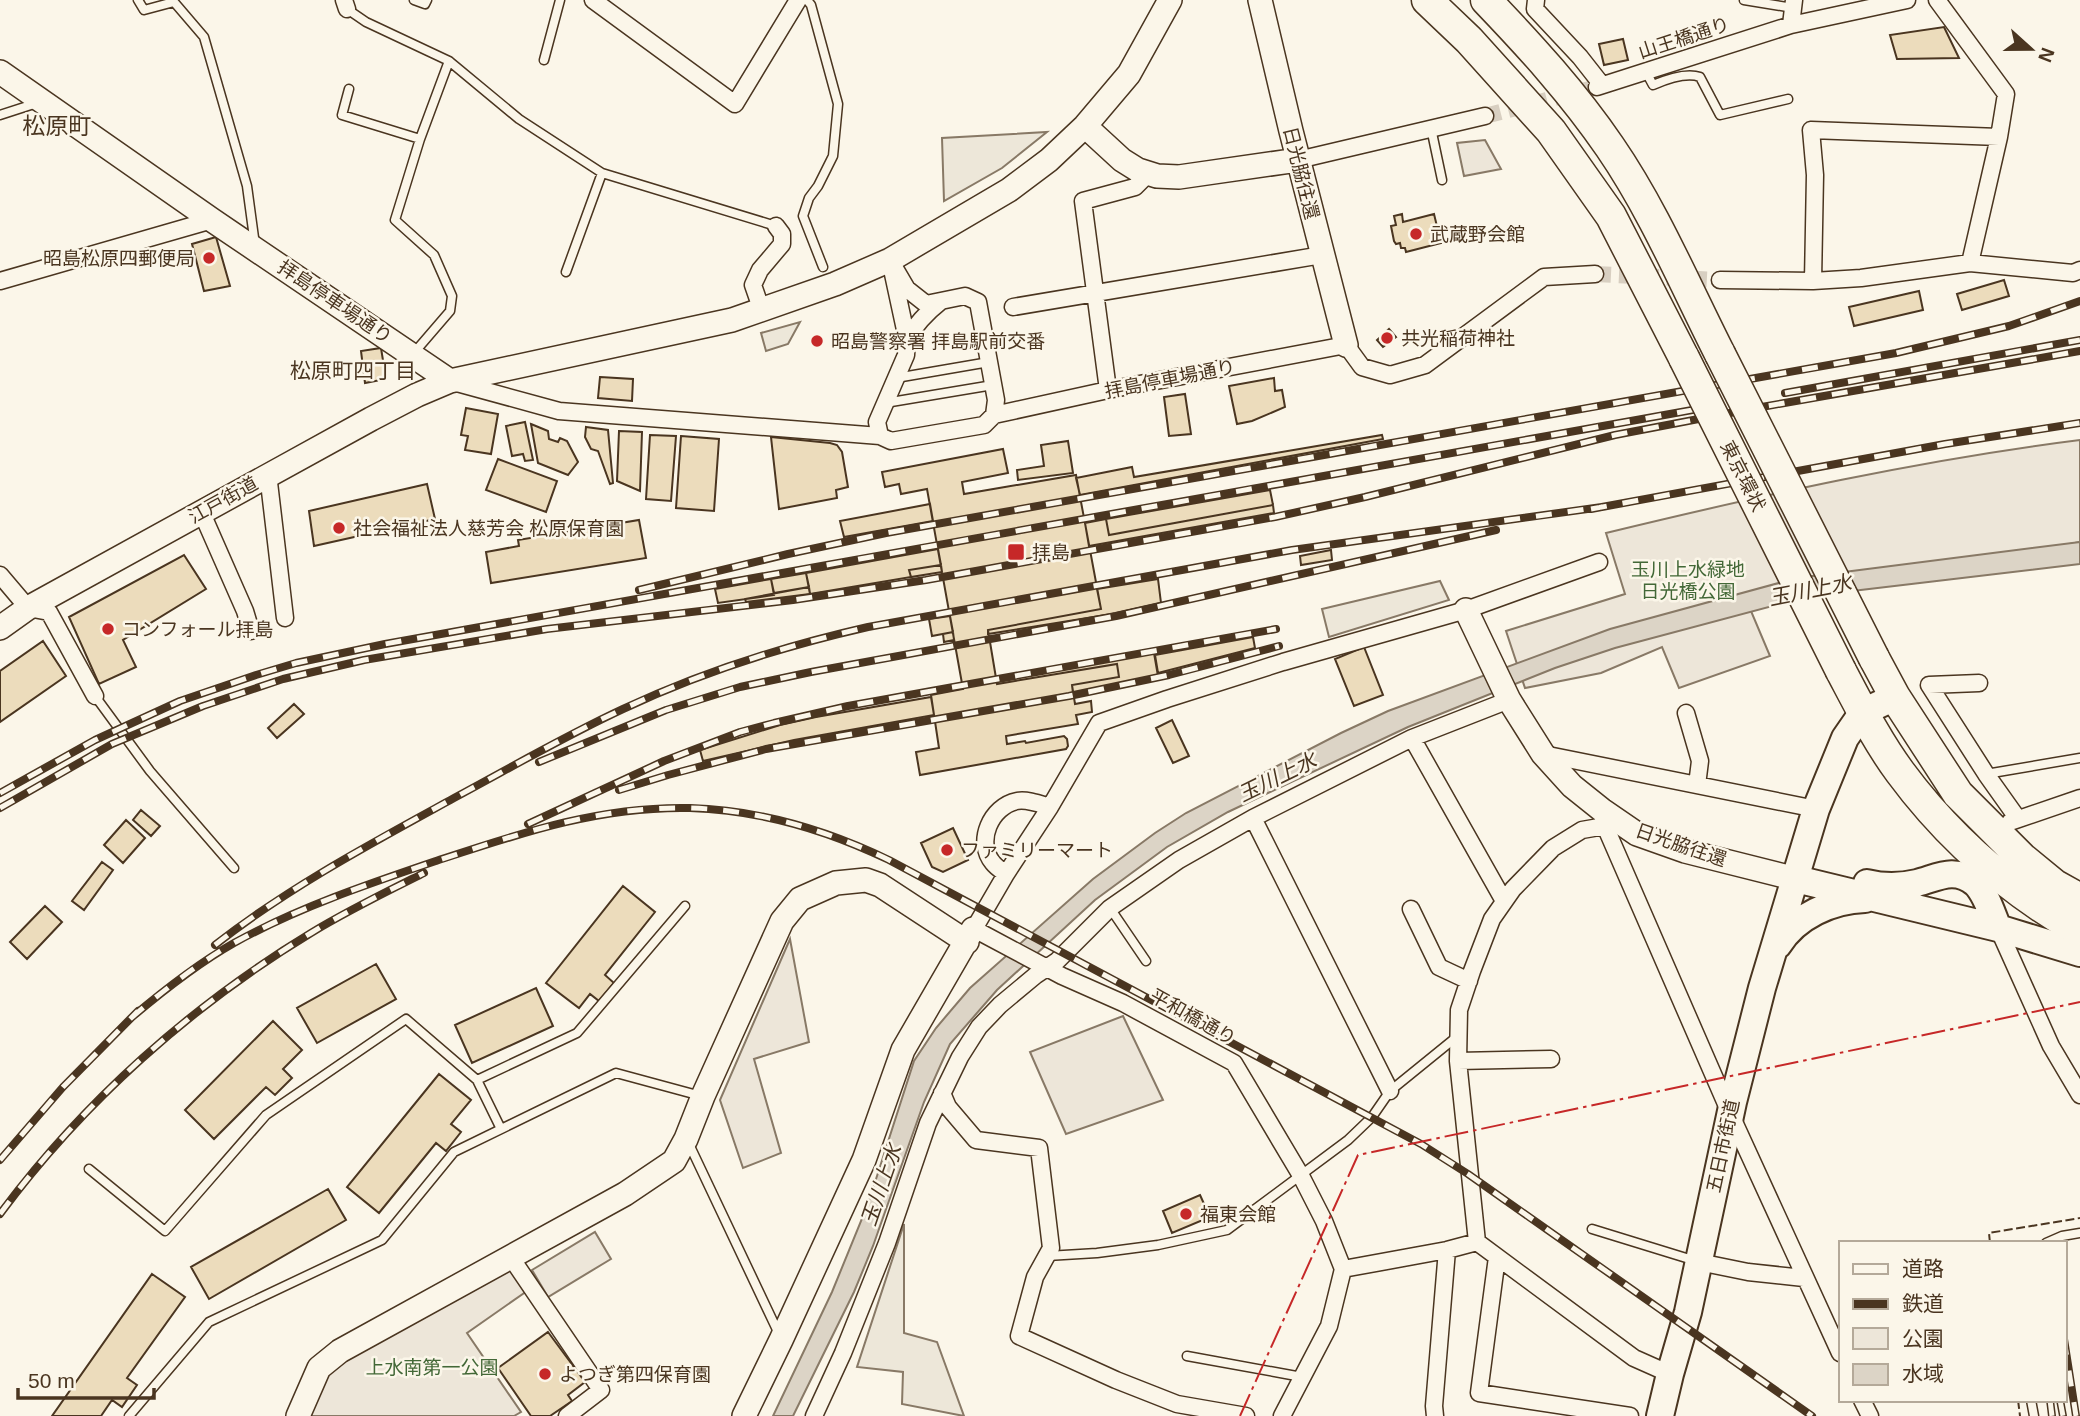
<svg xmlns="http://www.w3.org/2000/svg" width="2080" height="1416" font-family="Helvetica,'Noto Sans JP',sans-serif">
  <rect width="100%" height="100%" fill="#fbf6e9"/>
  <!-- green -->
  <path fill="#ede6d9" stroke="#887966" stroke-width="2" d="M1485,140L1501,169L1464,176L1457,143Z
    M2080,440V542L1748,604L1770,656L1679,688L1662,647L1601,673L1525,688L1506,631L1625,594L1606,533C1763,495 1920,460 2080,440Z
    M790,939L809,1042L754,1059L781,1153L743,1168L720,1100Z
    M1123,1016L1163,1100L1066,1134L1030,1052Z
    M595,1232L611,1259L548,1297L532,1270Z
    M511,1268L527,1291L467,1333L521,1412L514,1416H307L324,1376L342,1362Z"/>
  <!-- parking -->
  <path fill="#ede7d9" stroke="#887966" stroke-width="2" d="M1047,132L1002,168L944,201L942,138Z
    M800,322L788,344L766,351L761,333Z
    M1440,581L1449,600L1329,637L1322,609Z
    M904,1224V1333L937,1342L964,1416L902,1404L903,1372L857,1367Z"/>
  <!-- water -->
  <path fill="#dcd4c6" stroke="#887966" stroke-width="2" d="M2080,542V564L1810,596L1615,648L1555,668L1408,727L1228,812L1167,847L1095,900L997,990L950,1044L924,1102L873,1246L854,1292L793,1416H773L832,1292L868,1204L914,1061L936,1028L970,988L1093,879L1155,833L1186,813L1341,733L1388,711L1610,629L1797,578Z"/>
  <!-- building -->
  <path fill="#ecdcbc" stroke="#4a3520" stroke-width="2" d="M1944,27L1959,58L1897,59L1890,35Z
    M1623,39L1628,60L1604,65L1599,44Z
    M1402,214L1403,222L1434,214L1441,243L1406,252L1405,248H1401L1400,243L1396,244L1394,241L1391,226L1396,225L1394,216Z
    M216,237L230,286L204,291L192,244Z
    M2004,280L2009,296L1962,310L1957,294Z
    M1919,291L1923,310L1854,326L1849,307Z
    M1389,329L1396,337L1383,347L1377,340Z
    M381,348L386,379L365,383L361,351Z
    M600,377L633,379L632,401L598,398Z
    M1274,378L1275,391L1282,390L1285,407L1252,421L1237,424L1229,386Z
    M1185,394L1191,434L1169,436L1164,397Z
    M466,408L498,414L491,454L465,450L468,436L461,435Z
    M525,422L533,460L525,461L523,454L512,456L506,426Z
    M531,424L548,431L549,439L558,442L560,438L567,441L578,462L568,475L538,463Z
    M586,427L608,430L613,483L610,484L598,451L591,449L585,437Z
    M619,431L642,432L640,491L617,481Z
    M650,435L676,436L671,501L646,499Z
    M1382,435L1383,439L1080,495L1076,478L1132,467L1134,477Z
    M681,436L719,439L714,511L676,508Z
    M771,437L830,443L837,445L842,452L848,487L836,490L837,498L779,509Z
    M1068,441L1073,473L1018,480L1017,470L1044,466L1041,445Z
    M1003,449L1008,473L962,482L964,494L1076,475L1101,609L988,630L997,684L1117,664L1119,677L1072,685L1075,704L1091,701L1092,712L1076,715L1078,724L1006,736L1007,744L1025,741L1026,743L1064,736L1067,739L1068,746L1066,749L920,775L916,752L939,748L931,695L963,689L927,489L901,494L899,484L885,487L882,472Z
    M498,459L557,481L546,512L486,490Z
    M427,484L435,519L314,546L309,511Z
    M1270,490L1273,505L1109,535L1106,519Z
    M930,504L933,521L844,537L840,521Z
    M1273,505L1274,513L1089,546L1085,523L1106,519L1109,535Z
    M639,520L646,558L491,583L486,552L519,546L518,540Z
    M938,549L941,565L909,570L911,577L810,594L806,573Z
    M1331,550L1332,560L1301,565L1300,556Z
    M184,555L206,589L123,640L136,667L99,684L69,617Z
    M941,565L942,572L911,577L909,570Z
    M806,573L809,587L774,593L771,579Z
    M771,579L774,595L718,603L715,589Z
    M1158,579L1161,603L1112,614L988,634V630L1101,609L1097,589Z
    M809,587L810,594L746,602L745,599Z
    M950,616L953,632L932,636L929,619Z
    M953,632L954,640L944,642L943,634Z
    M1253,637L1255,648L1158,673L1155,655Z
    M43,641L66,676L0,722V671Z
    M1364,647L1383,695L1354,706L1335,659Z
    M1154,653L1158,676L1073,693L1072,685L1119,677L1117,664L997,684L996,680Z
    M931,697L934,715L794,740L703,761L700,750L780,725L816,717Z
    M294,704L304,714L277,738L268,728Z
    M1172,720L1189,756L1173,763L1156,728Z
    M141,810L160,826L151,836L133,820Z
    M126,820L145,838L123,863L104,845Z
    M953,828L968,860L943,872L932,867L921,843Z
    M102,862L113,870L84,910L72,901Z
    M623,886L655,912L605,975L614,983L599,1001L590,994L579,1008L546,983Z
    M45,906L62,922L27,959L10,942Z
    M376,964L396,999L317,1043L297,1008Z
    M536,988L553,1026L472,1063L455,1025Z
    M273,1021L302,1050L283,1069L292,1078L275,1095L266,1087L214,1139L185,1110Z
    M439,1074L471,1100L451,1124L461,1132L446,1151L436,1143L379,1213L347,1187Z
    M328,1189L346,1220L209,1299L191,1267Z
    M1200,1195L1210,1217L1172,1233L1163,1211Z
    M152,1274L185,1297L127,1378L137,1385L122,1407L112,1400L101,1416H52Z
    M548,1332L585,1382L568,1395L572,1401L550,1416H531L498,1368Z"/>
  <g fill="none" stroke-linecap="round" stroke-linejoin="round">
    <!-- street-tunnel -->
    <path stroke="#d8cfc1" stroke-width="16" stroke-dasharray="16 8" stroke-linecap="butt" d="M1485,116L1597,87
      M1595,274L1720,280"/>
    <defs>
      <path id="lane" d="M138,0L144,10L174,2L204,37L247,186L255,245
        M414,0L425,4L427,0
        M807,0L811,5L838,104L833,156L818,186L809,198L803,216L823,267
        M1744,0L1793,8
        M347,9L366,22L449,61L519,119L602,173L776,226
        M544,60L560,0
        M1646,72L1653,85C1667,79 1686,72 1700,77L1720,115L1788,99
        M349,89L342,115L420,139
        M0,115L37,103
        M1431,128L1442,180
        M566,272L602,173
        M413,354L450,311L452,296L434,255L395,220L420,139L449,61
        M896,378L989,362
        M885,403L993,385
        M95,696L150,771L234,868
        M1986,774L2080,758
        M1110,908L1146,961
        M477,1080L577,1033L685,906
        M689,1144L779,1334
        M89,1169L165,1231L266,1115L406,1019L477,1080L501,1129
        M1592,1229L1696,1261
        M2046,1243L2062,1236L2080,1233
        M1047,1256L1097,1253L1158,1245L1227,1230L1348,1140L1372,1117L1390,1091L1459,1035
        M1187,1356L1302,1377
        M2031,1400L2034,1416
        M129,1416L209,1322L382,1240L454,1152L616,1073L701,1096"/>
      <path id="street" d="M344,0L347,9
        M593,0L735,104L798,0
        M1536,0L1535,9L1580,57L1602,85
        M1937,0L2006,94L1999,137L1970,263L2073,273L2080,270
        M1791,25L1794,0
        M1597,87L1791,25L1907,0
        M1298,160L1485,116
        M890,260L907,289L926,304L965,296L978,302L996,400L994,415L984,425L891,441L880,436L877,422L906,355L907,339Z
        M1720,280L1813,281L1861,278L1970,263
        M0,281L212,220
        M1813,281L1815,175L1811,130L1999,137
        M1013,307L1322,255
        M762,311L753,285L760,270L782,244V234L776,226
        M907,339C916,324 926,313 940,302
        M457,383L559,411L880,436
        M1108,390L1083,201L1135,187L1148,174
        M994,415L1108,390L1346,345L1362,367L1390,375L1425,365L1544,277L1595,274
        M268,474L285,618
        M201,511L245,611L251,631
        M0,575L28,608L49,612L95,696
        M1979,683L1929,685L1986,774L2018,819
        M1686,713L1700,761L1697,785
        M1412,738L1504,901
        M1543,754L1816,809
        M1253,818L1390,1091
        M1603,818L1605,826L1730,1113L1840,1353
        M2010,822L2080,798
        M1605,826L1582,830L1553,848L1513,889L1492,919L1472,971L1459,1010L1458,1061L1477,1242L1634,1358L1670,1374
        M1006,874C1002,871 996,867 993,863C975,842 991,806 1017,801C1027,799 1040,804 1050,807
        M1411,909L1439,967L1469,981
        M1998,928L2051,1046L2080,1095
        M1458,1061L1551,1059
        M942,1093L948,1107L976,1140L1039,1148L1051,1248L1035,1277L1019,1336L1116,1380L1177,1404L1246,1416
        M510,1256L601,1390L567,1416
        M1497,1257L1479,1393L1630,1416
        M1699,1262L1748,1272L1804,1278
        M1343,1269L1324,1221L1300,1174L1234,1063L1123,1003L1062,976L974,929L1006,874L1050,807L1099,723L1167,699L1283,662L1466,610L1599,562
        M1343,1269L1447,1250L1477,1242
        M1862,1400L1870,1416
        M814,1416L843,1353L887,1243L928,1123L960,1057L979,1027L1000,1005L1036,975L1057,961L1110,908L1179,860L1253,818L1412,738L1509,700
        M1282,1416L1329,1326L1343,1269
        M1435,1416L1434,1406L1447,1250"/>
      <path id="secondary" d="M1260,0L1291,131L1346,345
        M0,72L212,220L450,381
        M1085,126L1122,160L1138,170L1157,176L1179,177L1298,160
        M1466,610L1509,700L1543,754L1572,786L1602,810L1637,834L1685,851L1796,879
        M0,628L28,608L371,419L417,395L450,381L732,320L835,284L890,260L1009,190L1049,160L1085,126L1129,74L1170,0
        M298,1416L319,1368L340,1351L625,1194L674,1161L686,1139L703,1096L782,921L800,899L836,883L866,880L880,885L967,942
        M744,1416L781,1340L864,1160L903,1050L973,929"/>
      <path id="primary" d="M1796,879L1998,928L2080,953
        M1867,883C1883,887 1900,887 1917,883C1937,878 1954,866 1975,883C1986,893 1992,914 1998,928
        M1778,945C1796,916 1832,900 1865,899
        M1660,1416L1670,1374L1688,1312L1733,1102L1762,988L1816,809L1845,738L1863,712L1895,697"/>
      <path id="highway" d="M1427,0L1469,40L1551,131L1611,216L1684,358
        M1486,0C1531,47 1573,93 1610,147C1654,211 1685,285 1720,354
        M1874,658L1895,697L1958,794L2022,858L2055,885L2080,899
        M1841,671C1859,705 1877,741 1900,772C1948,837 2010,891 2080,931"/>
    </defs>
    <!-- lane casing -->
    <use href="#lane" stroke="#4a3520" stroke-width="11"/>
    <!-- street casing -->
    <use href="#street" stroke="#4a3520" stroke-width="19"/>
    <!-- secondary casing -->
    <use href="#secondary" stroke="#4a3520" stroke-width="26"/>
    <!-- primary casing -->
    <use href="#primary" stroke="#4a3520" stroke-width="30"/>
    <!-- highway casing -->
    <use href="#highway" stroke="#4a3520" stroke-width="33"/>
    <!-- lane -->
    <use href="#lane" stroke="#fbf6e9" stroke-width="8"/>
    <!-- street -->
    <use href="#street" stroke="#fbf6e9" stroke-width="16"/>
    <!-- secondary -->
    <use href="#secondary" stroke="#fbf6e9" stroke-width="23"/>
    <!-- primary -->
    <use href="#primary" stroke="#fbf6e9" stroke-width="26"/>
    <!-- highway -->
    <use href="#highway" stroke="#fbf6e9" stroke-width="30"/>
    <defs>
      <path id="rail" d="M1785,393L2080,340
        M1591,509L1945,444L2080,423
        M639,590L788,554L886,533L1896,353L2009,326L2080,301
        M539,762L666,710L740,687L811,672L1116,616L1496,530
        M619,790L668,775L766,749L1069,696L1169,675L1279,646
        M0,793L95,740L180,701L256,675L296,663L385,644L1709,407
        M0,808L112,744L203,706L283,679L364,660L547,629L793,600L926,580L1275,517L1365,497L1615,435L1756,408L2080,351
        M528,824L664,761L740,732L774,723L848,706L1276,629
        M215,945C289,887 372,843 454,798C510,768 565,736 623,709C702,672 784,646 868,627L1292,550L1602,507
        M131,1018C164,990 197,964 234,943C297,908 368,884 436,861C521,833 599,806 690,808C759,810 827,830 889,860L1421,1144L1468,1174L1812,1416
        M0,1160L63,1087L138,1011
        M0,1214C83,1102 192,1005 311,933C347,911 386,892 424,873
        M2064,1339L2076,1416
        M2050,1400L2052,1416
        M2060,1400L2063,1416"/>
    </defs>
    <!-- rail casing -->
    <use href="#rail" stroke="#4a3520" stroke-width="8"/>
    <!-- rail -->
    <use href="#rail" stroke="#fbf6e9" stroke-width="5" stroke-dasharray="16" stroke-linecap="butt"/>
    <defs>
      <path id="highway-bridge" d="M1720,354L1874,658
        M1684,358L1841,671"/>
    </defs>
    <!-- highway-bridge casing -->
    <use href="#highway-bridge" stroke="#4a3520" stroke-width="33" stroke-linecap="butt"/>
    <!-- highway-bridge -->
    <use href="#highway-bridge" stroke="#fbf6e9" stroke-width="30"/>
    <!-- fence -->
    <path stroke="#4a3520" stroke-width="2" stroke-dasharray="9 3.5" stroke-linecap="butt" d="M1990,1243L1989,1233L2080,1218
      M2018,1400L2020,1416"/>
    <!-- power -->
    <path stroke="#c62828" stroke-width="2" stroke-dasharray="24 5 3.5 5" stroke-linecap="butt" d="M1240,1416L1358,1155L2080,1002"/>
  </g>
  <!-- markers -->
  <g fill="#c62828" stroke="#fbf6e9" stroke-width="2.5">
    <circle cx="1416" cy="234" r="7"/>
    <circle cx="209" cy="258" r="7"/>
    <circle cx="1387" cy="338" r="7"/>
    <circle cx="817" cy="341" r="7"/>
    <circle cx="339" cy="528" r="7"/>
    <rect x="1007" y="543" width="18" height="18" rx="3.5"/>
    <circle cx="108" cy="629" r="7"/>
    <circle cx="947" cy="850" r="7"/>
    <circle cx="1186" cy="1214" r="7"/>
    <circle cx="545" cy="1374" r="7"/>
  </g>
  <g text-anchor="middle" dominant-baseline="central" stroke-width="5" stroke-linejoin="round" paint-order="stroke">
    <!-- street labels -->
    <g font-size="19" fill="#4a3520" stroke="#fbf6e9">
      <text transform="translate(1684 38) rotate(-18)">山王橋通り</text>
      <text transform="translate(1301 173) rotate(76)">日光脇往還</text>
      <text transform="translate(335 302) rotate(34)">拝島停車場通り</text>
      <text transform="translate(1170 379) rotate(-11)">拝島停車場通り</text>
      <text transform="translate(1743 476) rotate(63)">東京環状</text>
      <text transform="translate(223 500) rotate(-29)">江戸街道</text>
      <text transform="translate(1681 845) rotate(19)">日光脇往還</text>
      <text transform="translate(1193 1017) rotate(29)">平和橋通り</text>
      <text transform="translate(1723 1146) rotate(-78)">五日市街道</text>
    </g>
    <!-- poi labels -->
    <g font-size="19" fill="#4a3520" stroke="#fbf6e9" text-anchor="start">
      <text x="1430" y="234">武蔵野会館</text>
      <text x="195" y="258" text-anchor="end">昭島松原四郵便局</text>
      <text x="1401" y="338">共光稲荷神社</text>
      <text x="831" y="341">昭島警察署 拝島駅前交番</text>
      <text x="353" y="528">社会福祉法人慈芳会 松原保育園</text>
      <text x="1032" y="552">拝島</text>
      <text x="122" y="629">コンフォール拝島</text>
      <text x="961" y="850">ファミリーマート</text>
      <text x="1200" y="1214">福東会館</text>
      <text x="559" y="1374">よつぎ第四保育園</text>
    </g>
    <!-- park labels -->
    <g font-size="19" fill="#436837" stroke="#fbf6e9">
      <text x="1688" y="569">玉川上水緑地<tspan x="1688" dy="22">日光橋公園</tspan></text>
      <text x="432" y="1367">上水南第一公園</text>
    </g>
    <!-- neighbourhood labels -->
    <g font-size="21" fill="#4a3520" stroke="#fbf6e9">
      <text x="353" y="370">松原町四丁目</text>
    </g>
    <!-- water labels -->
    <g font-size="21" font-style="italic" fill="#4a3520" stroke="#fbf6e9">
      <text transform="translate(1810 590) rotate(-11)">玉川上水</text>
      <text transform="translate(1277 777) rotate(-26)">玉川上水</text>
      <text transform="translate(881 1185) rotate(-71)">玉川上水</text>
    </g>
    <!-- quarter labels -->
    <g font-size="23" fill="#4a3520" stroke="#fbf6e9">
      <text x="57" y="126">松原町</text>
    </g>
  </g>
  <!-- legend -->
  <rect x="1839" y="1241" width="228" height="161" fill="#fbf6e9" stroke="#b4a999" stroke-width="2"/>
  <rect x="1853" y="1264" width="35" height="10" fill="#fbf6e9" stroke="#b4a999" stroke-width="2"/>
  <text x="1902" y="1276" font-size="21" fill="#4a3520">道路</text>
  <rect x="1853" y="1299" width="35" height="10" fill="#4a3520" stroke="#b4a999" stroke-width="2"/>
  <text x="1902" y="1311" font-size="21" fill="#4a3520">鉄道</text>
  <rect x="1853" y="1328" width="35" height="21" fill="#ede6d9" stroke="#b4a999" stroke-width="2"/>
  <text x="1902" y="1346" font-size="21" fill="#4a3520">公園</text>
  <rect x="1853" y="1364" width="35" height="21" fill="#dcd4c6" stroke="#b4a999" stroke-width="2"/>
  <text x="1902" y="1381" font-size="21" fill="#4a3520">水域</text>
  <!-- north arrow -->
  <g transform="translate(2031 49) rotate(111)" stroke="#fbf6e9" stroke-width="5" paint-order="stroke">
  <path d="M0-5L12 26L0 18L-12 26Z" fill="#4a3520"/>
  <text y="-10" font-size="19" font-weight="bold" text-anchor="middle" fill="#4a3520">N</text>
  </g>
  <!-- scale -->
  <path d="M18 1388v10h136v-10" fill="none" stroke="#4a3520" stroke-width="3.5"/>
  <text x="28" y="1388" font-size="21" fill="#4a3520" stroke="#fbf6e9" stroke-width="5" paint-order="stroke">50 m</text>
</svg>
